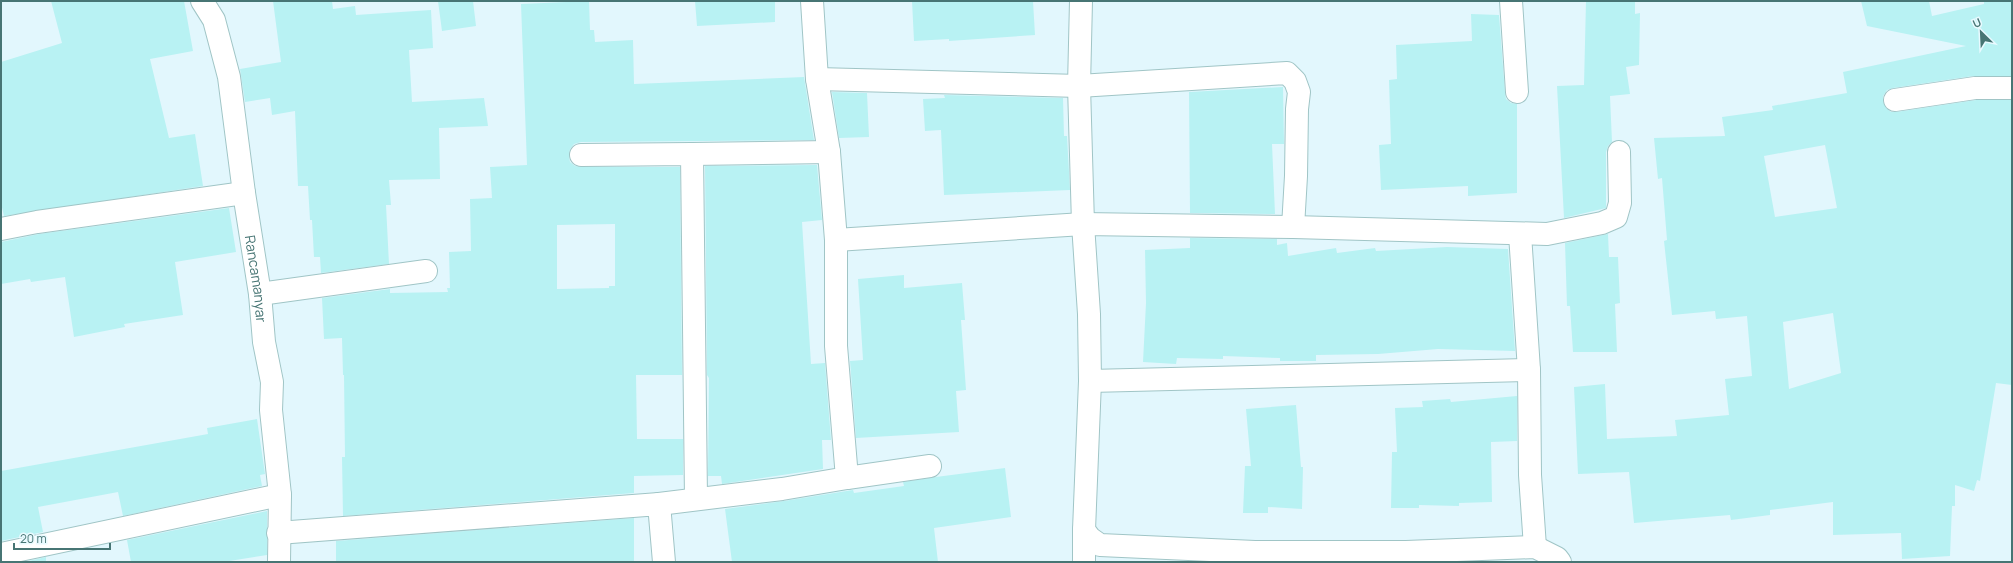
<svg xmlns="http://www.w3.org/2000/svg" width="2013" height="563" font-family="Manrope,sans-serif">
  <rect width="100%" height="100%" fill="#e2f7fd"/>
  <!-- building -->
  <path fill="#b8f2f3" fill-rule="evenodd" d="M51,1H184L193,51L150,59L169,138L195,134L203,186L4,216L1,203V62L62,43Z
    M273,1H332L333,9L355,6L356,15L431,10L433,48L409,50L412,102L484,98L488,126L439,128L440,179L389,180L391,205H386L389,264L321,273L320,257H314L312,220H310L308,186H298L295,111L272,115L270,98L245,102L240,69L281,62Z
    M438,1H473L476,26L442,31Z
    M589,1L590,30H594L595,42L633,40L634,84L804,77L814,140L581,142L574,144L570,149L569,156L570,162L575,166L581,167H680L682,375H636L637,439H683V475L634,476V493L343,516L342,457H345L344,375H343L342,338L324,339L322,298L390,289V293L448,292L447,288H450L449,252L471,251L470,199L492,198L490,167L527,165L521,4ZM615,224V286H609V288L557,289V225Z
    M695,1H775V22L697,26Z
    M912,1H1033L1035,35L949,41V39L914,41Z
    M1586,1H1635V14L1640,13L1639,65L1626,67L1630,94L1610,96L1612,142L1608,146L1606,152V208L1564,218L1557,86L1584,85Z
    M1861,1H1929L1932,16L1984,4V1H2012V76H1973L1893,88L1887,90L1883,96V101L1886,108L1891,112H1896L1976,100H2012V385L1996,383L1980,481L1977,480L1974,491L1955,485V506H1952L1950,556L1902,559L1901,533L1833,535V502L1770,510V515L1731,520L1730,515L1634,523L1629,472L1578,474L1574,387L1605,384L1607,439L1677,436L1675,420L1729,415L1725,379L1752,376L1747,316L1716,319L1715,311L1672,315L1664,241L1667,240L1662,178L1658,179L1654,138L1725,136L1722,117L1773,110L1772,106L1847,93L1843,72L1966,46L1867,26ZM1825,145L1837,208L1775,217L1764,156ZM1833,313L1841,373L1789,389L1783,322Z
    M1471,14L1499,15L1505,93L1506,99L1511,103L1517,104V193L1468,196V186L1381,190L1379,145L1391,144L1389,80L1397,79L1396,45L1472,41Z
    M1283,87L1284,144H1272L1275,214L1190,213L1189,92Z
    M832,92L867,93L869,137L839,138Z
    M944,95L1063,98L1064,136H1067L1070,190L944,195L941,130L925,131L923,99L945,98Z
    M817,165L822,220L802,222L811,364L825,363L831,440H822L823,469L722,484L721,476H708L709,378L707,375L705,166Z
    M229,208L236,252L175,262L183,315L124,324L125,327L74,337L65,277L31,282L30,279L1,284V242L39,234Z
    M1608,234L1609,257H1618L1620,303L1615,304L1617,352H1573L1570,306H1567L1565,243Z
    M1190,238L1277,239V245L1287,243L1288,256L1336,248L1337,253L1375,248L1376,251L1447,247L1508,249L1515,351L1438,349L1378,354L1316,355V361H1280V358L1223,356V359L1177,358L1176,364L1143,362L1146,303L1145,250L1190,248Z
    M904,275V288L962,283L965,320H961L966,390L956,391L959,432L856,438L850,361L863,360L858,279Z
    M1517,396V441L1491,442L1492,502L1459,503V506L1419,505V508H1391L1392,452H1397L1395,408L1423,407L1422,401L1450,399L1451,402Z
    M1296,405L1301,467H1303L1302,509L1268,507V513H1243L1245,466H1251L1246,409Z
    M257,419L265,474L260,475L262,486L123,516L118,492L38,507L43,532L1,541V471L208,434L207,428Z
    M1005,468L1011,517L934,528L938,562H732L725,509L784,501L853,490L854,493L904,486L903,482L936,477Z
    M267,511V555L223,562H131L127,540Z
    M634,518V562H336V541Z
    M46,557V562H24Z"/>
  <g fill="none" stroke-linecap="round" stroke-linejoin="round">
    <defs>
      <g id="minor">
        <path id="s1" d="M202,1L214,20L229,77L244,193L260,294L264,342L272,382L271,410L280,495L279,562"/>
        <path d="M1081,1L1079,86L1083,224L1089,314L1090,381L1529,370"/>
        <path d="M1511,1L1517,92"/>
        <path d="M817,79L1079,86L1287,73L1295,81L1299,92L1297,109L1296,176L1293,227"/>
        <path d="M1895,100L1975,88H2012"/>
        <path d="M692,154L829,152"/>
        <path d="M581,155L692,154L696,498"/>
        <path d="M1,229L37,222L244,193"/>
        <path d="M1520,234L1529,370L1530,475L1535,547"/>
        <path d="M836,240L1083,224L1293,227L1547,234L1602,223L1616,217L1620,203L1619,152"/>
        <path d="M260,294L426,271"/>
        <path d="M1090,381L1084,530L1090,538L1100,545L1255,552H1406L1535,547L1557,558L1560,562"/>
        <path d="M847,478L930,466"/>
        <path d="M659,504L782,489L847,478L836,346V240L829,152L817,79L812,1"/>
        <path d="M278,533L659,504L664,562"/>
        <path d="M1,554L280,495"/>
        <path d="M1084,562V530"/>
      </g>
    </defs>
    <!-- minor casing -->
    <use href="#minor" stroke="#a0c5c6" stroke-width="24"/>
    <!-- minor -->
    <use href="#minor" stroke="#fff" stroke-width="22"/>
  </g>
  <g text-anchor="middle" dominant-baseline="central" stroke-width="4" stroke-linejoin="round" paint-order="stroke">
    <!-- street labels -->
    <g font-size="14" fill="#477574" stroke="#e9faff">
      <text stroke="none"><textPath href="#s1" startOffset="285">Rancamanyar</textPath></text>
    </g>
  </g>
  <!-- border -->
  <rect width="2013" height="563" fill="none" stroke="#477574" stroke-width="4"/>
  <!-- north arrow -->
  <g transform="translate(1981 32) rotate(336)" stroke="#e9faff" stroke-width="3" paint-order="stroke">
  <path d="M0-3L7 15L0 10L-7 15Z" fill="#477574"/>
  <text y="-6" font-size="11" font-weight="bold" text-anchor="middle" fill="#477574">U</text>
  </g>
  <!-- scale -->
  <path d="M14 543v6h96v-6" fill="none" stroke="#477574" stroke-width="2"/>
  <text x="20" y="543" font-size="12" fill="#477574" stroke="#e9faff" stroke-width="3" paint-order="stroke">20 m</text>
</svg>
